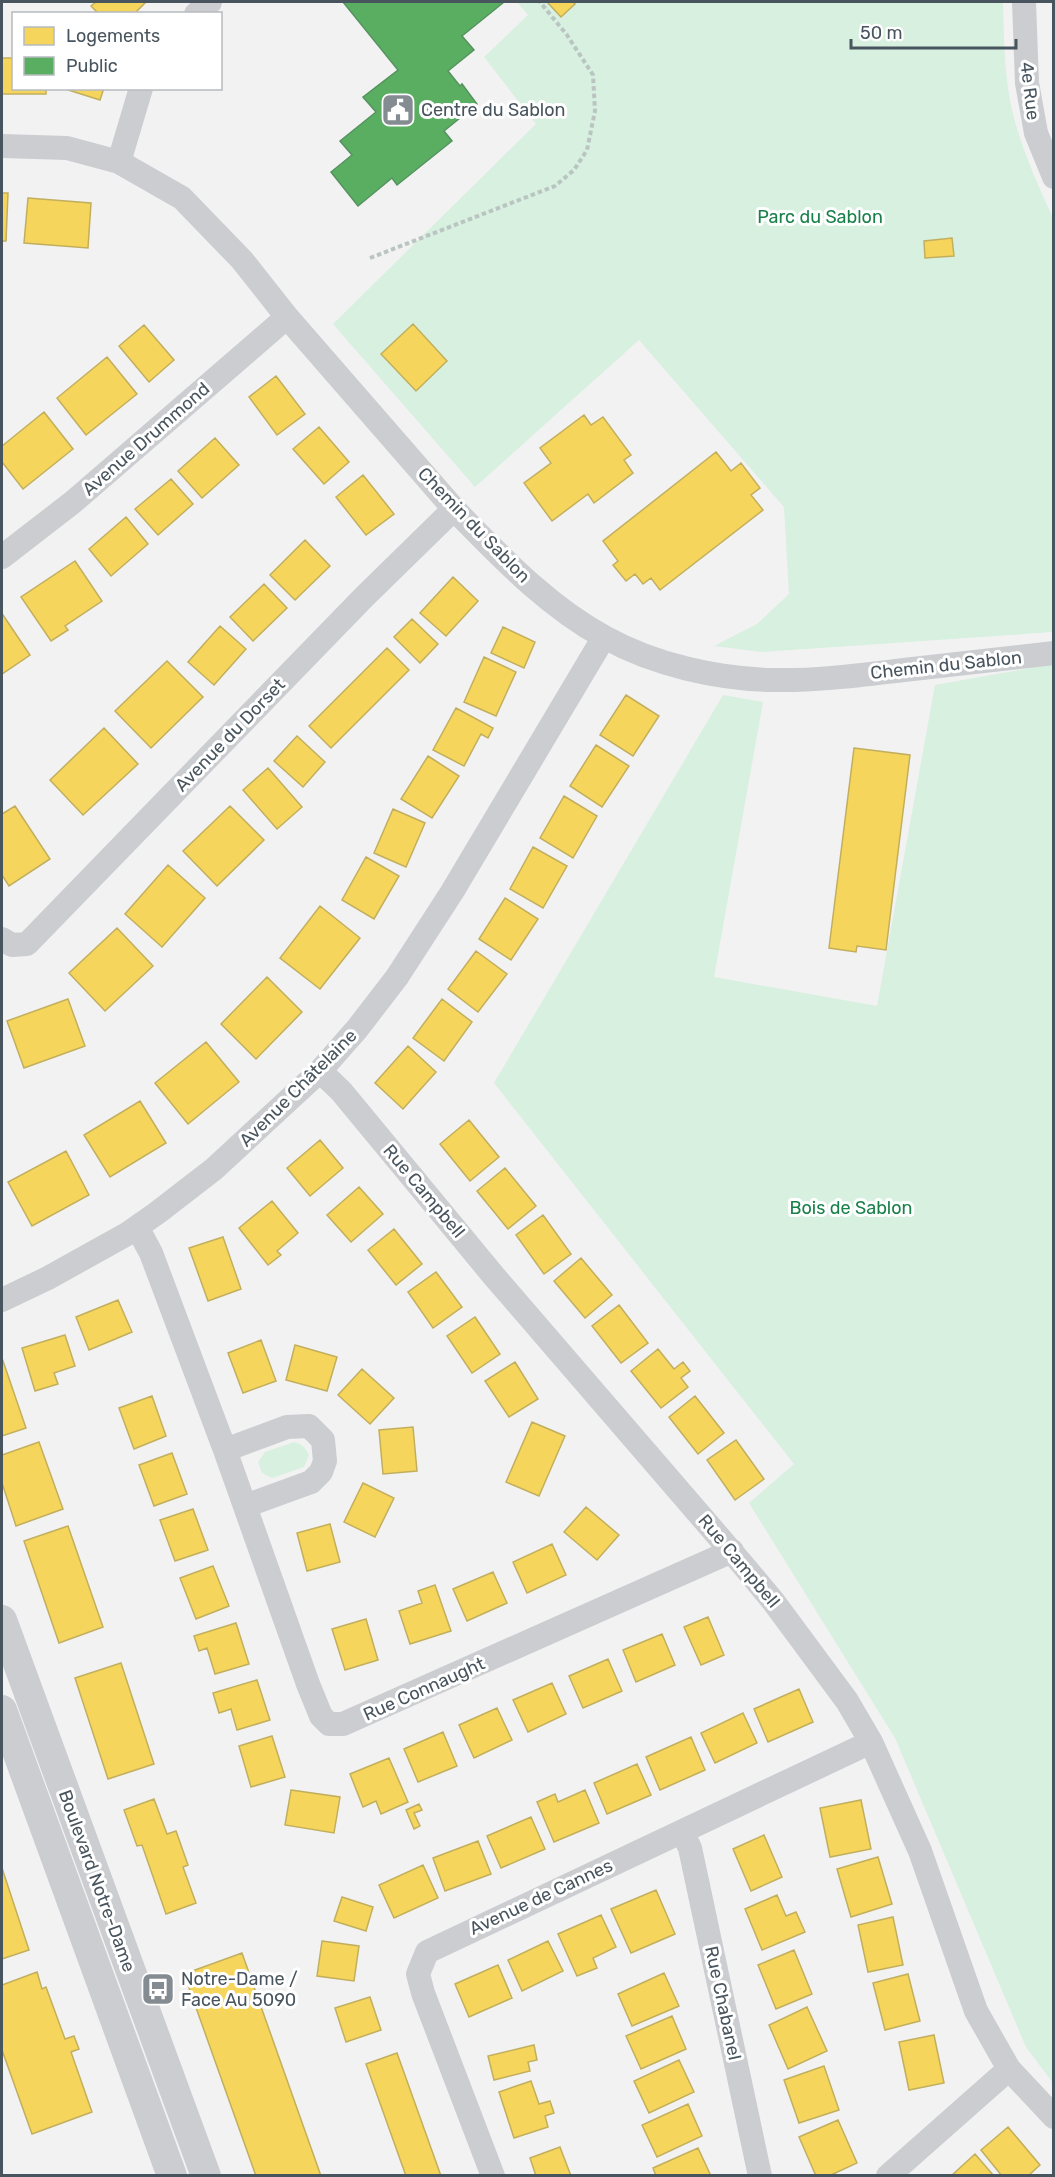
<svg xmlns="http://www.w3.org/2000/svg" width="1055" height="2177" font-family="Rubik,sans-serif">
  <rect width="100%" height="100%" fill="#f2f2f2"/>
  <!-- green -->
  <path fill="#d7f0e0" d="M517,2H1003C1004,40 1004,80 1014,118C1023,152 1038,185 1053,218V632L762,652L714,646L757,624L789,594L784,507L639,340L475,487L333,324L536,124L484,57L528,15Z
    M1053,664V2083L1026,2047L895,1738L749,1503L794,1464L494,1083L723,695L763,702L714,977L877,1006L935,685Z
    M294,1442C302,1444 305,1447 309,1455L304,1467L272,1478L262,1473L258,1462L265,1452Z"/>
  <!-- homes -->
  <path fill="#f6d55c" stroke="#c2af5d" stroke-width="1.5" d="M96,2H146L134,14H99L91,6Z
    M547,2H573L575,4L561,17Z
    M2,58H14V88H46V94H2Z
    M62,88H104L100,100Z
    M2,193H8L6,241H2Z
    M28,198L91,203L88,248L24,243Z
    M952,238L954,256L925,258L924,241Z
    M413,324L447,361L416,391L381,354Z
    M144,325L174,360L149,382L119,346Z
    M107,357L137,394L86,435L57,398Z
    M276,376L305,414L277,435L249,397Z
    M44,412L73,449L23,489L2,462V446Z
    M584,415L591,425L603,417L631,455L624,460L633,473L594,503L588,494L552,521L524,483L551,463L540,448Z
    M319,427L349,462L324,484L293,449Z
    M215,438L239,465L202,498L178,471Z
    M716,452L731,471L741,463L760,488L751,495L763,510L660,590L651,578L643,584L635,574L626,581L613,565L618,561L603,541Z
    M363,475L394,514L366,535L336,497Z
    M171,479L193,504L158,535L135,509Z
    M126,517L148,544L111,576L89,549Z
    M305,540L330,566L295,600L270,575Z
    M75,561L102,601L65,626L68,630L51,641L21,597Z
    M453,577L478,601L446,636L420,613Z
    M264,584L287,608L253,641L230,617Z
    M3,615L30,655L2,674V616Z
    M412,619L438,644L420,663L394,637Z
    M220,626L246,649L214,685L188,662Z
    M503,627L535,642L524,668L491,653Z
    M387,648L409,670L331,748L309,726Z
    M484,657L516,672L496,716L464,702Z
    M167,661L203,697L151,748L115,711Z
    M626,695L659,716L633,756L600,735Z
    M456,708L493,728L488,738L481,734L464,766L433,750Z
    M104,728L138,764L83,815L50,780Z
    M297,736L325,762L303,787L274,761Z
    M596,745L629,766L602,807L570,786Z
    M854,748L910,755L886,950L857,946L856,952L829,948Z
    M428,756L459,776L432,818L401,799Z
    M268,768L302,807L277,829L243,790Z
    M564,796L597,816L573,858L540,838Z
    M15,806L50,859L9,886L2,875V814Z
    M230,806L264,840L217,886L183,851Z
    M393,809L425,823L406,867L374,853Z
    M533,847L567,866L543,908L510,889Z
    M366,857L399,876L374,919L342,900Z
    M168,865L205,898L162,947L125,914Z
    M505,898L538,919L511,960L479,939Z
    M320,906L360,938L320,989L280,958Z
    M117,928L153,966L105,1011L69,973Z
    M476,951L507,974L478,1012L448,989Z
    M267,977L302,1012L256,1059L221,1024Z
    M68,999L85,1046L24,1068L7,1021Z
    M442,999L472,1022L444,1061L413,1038Z
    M206,1042L239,1082L188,1124L155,1083Z
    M408,1046L436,1072L403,1109L375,1083Z
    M140,1101L166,1143L110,1177L84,1135Z
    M469,1120L499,1157L470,1181L440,1144Z
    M320,1140L343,1168L310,1196L287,1168Z
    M66,1151L89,1195L32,1226L8,1182Z
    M505,1168L536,1206L508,1229L477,1191Z
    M359,1187L383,1214L351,1242L327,1215Z
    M272,1201L298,1233L277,1251L281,1255L268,1265L239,1228Z
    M543,1215L571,1254L544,1274L516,1235Z
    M394,1229L422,1264L396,1285L368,1250Z
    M223,1237L241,1289L208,1301L189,1248Z
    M581,1258L612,1295L585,1318L554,1281Z
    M436,1272L462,1307L433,1328L408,1292Z
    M118,1300L132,1332L89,1350L76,1317Z
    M619,1305L648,1343L621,1363L592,1326Z
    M475,1317L500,1354L472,1373L447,1336Z
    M65,1335L75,1366L54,1373L58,1384L35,1391L22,1348Z
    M261,1340L276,1381L243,1393L228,1353Z
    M295,1345L337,1357L327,1391L286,1380Z
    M658,1349L674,1369L683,1362L690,1371L681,1378L688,1387L661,1408L631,1371Z
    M2,1358L26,1428L2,1436Z
    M515,1362L538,1399L509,1417L485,1381Z
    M362,1369L394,1398L370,1424L338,1395Z
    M152,1396L166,1436L134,1449L119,1408Z
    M695,1396L724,1433L698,1454L669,1417Z
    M532,1422L565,1436L539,1496L506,1482Z
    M413,1427L417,1471L383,1474L379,1430Z
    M736,1440L764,1479L735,1500L707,1460Z
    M39,1442L63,1509L16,1526L2,1483V1455Z
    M172,1453L187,1494L154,1506L139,1465Z
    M363,1483L394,1498L375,1537L344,1522Z
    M586,1507L619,1535L597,1560L564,1532Z
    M193,1509L208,1550L175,1561L160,1520Z
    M330,1524L340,1562L307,1571L297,1533Z
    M68,1526L103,1627L59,1643L24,1541Z
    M552,1544L566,1575L527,1593L513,1562Z
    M213,1566L229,1606L196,1619L180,1578Z
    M493,1572L507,1603L467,1621L453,1589Z
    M435,1585L451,1631L410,1644L399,1611L422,1603L418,1591Z
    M708,1617L724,1655L701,1665L684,1627Z
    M366,1619L378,1660L345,1670L332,1629Z
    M236,1623L249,1664L215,1674L207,1648L199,1651L194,1636Z
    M662,1634L675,1665L636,1682L623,1650Z
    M608,1659L622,1691L583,1708L569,1676Z
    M121,1663L154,1764L108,1779L75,1678Z
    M257,1680L270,1720L237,1730L231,1709L219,1713L213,1693Z
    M552,1683L566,1714L528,1732L513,1700Z
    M799,1689L813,1722L768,1742L754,1709Z
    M497,1708L512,1740L474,1758L459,1725Z
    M743,1713L757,1743L715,1763L701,1733Z
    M443,1732L457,1766L418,1782L404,1749Z
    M272,1736L285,1777L251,1787L239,1746Z
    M691,1737L705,1770L660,1790L646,1757Z
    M389,1758L408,1802L381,1814L376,1801L363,1807L350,1774Z
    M637,1764L651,1795L607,1814L594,1783Z
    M291,1790L340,1797L334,1833L285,1825Z
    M585,1790L599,1823L554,1842L537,1802L555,1794L558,1802Z
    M154,1799L167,1834L176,1831L188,1865L183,1867L196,1903L166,1914L142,1845L137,1846L124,1810Z
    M861,1800L871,1849L830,1857L820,1808Z
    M419,1804L422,1810L414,1813L420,1826L414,1829L406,1810Z
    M531,1817L545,1849L501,1868L487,1836Z
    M764,1835L782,1877L751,1891L733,1849Z
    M478,1841L491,1874L445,1891L433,1858Z
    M878,1857L892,1904L851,1917L837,1869Z
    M423,1865L438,1898L394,1918L379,1885Z
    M2,1868L29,1950L2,1959Z
    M656,1890L675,1934L631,1953L611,1909Z
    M777,1895L786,1916L796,1912L805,1932L762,1950L745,1909Z
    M342,1897L373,1907L366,1931L334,1921Z
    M601,1915L616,1947L593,1958L597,1968L577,1976L558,1934Z
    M893,1917L903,1965L868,1972L858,1925Z
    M322,1941L359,1946L354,1981L317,1976Z
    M548,1941L563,1971L522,1991L508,1960Z
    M794,1950L812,1994L776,2009L758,1965Z
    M242,1953L321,2176H256L184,1974Z
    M498,1965L512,1998L469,2017L455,1984Z
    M37,1972L42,1989L46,1987L65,2039L74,2036L79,2049L71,2052L92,2112L32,2134L2,2050V1985Z
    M664,1973L679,2006L632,2026L618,1994Z
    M908,1974L920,2021L885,2030L873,1983Z
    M370,1997L381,2030L346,2042L335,2008Z
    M807,2007L827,2051L788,2069L769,2025Z
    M672,2016L686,2049L641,2069L626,2036Z
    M934,2035L944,2083L909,2090L899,2042Z
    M534,2045L537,2060L528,2062L530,2071L494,2080L488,2056Z
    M397,2053L441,2176H406L366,2064Z
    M679,2060L694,2092L649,2113L634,2081Z
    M824,2066L839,2110L799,2123L784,2080Z
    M531,2081L539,2104L550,2101L554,2113L545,2116L548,2127L514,2138L499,2092Z
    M688,2104L702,2136L657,2157L642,2125Z
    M838,2120L857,2163L829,2176H816L799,2137Z
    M1008,2127L1040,2165L1028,2176H1002L981,2150Z
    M560,2147L571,2176H536L530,2158Z
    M698,2148L711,2176H656L653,2168Z
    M975,2154L994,2176H951Z"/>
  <!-- public -->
  <path fill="#5aae61" stroke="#559360" stroke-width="1.5" d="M343,2H504L462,36L474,50L448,71L460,86L462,84L477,104L444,131L452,141L397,185L392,178L358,206L331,172L352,155L340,141L376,112L363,97L398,70Z"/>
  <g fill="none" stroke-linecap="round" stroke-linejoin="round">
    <!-- path -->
    <path stroke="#bac5c2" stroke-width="4" stroke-dasharray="4.5 3" stroke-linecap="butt" d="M370,258L555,186L574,170L587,150L595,111L593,75L567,35L540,2"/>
    <!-- minor -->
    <path stroke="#cbcdd0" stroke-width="24" d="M1024,2L1027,83L1036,133L1054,177
      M196,14L210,2
      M2,146L67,148L119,162L182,198L242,260L287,317L454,509C501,557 547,606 606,638C655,665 718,679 773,680C816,681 861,675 904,670C954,664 1004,659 1054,653
      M119,162L141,88
      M2,557L73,502L287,317
      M2,939L12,945L27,944L364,597L454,509
      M320,1071L341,1091L493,1275L743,1565L773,1601L847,1701L871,1742L920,1851L976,2011L1009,2069L1054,2117
      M137,1227L151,1253L225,1450L308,1684L321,1716L329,1724H343L732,1551
      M2,1300L48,1278L127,1234L157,1213L214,1169L320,1071L357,1029L397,977L452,892L604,637
      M225,1450L287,1427L309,1426L323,1440L325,1461L321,1472L311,1482L245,1506
      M682,1832L690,1848L760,2176
      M493,2176L423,1993L418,1974L427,1952L871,1742
      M888,2176L1009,2069"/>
    <!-- tertiary -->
    <path stroke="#cbcdd0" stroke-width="30" d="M2,1620L206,2176
      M2,1710L172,2176"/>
  </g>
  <!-- icons -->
  <defs>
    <symbol id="civic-square" viewBox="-11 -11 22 22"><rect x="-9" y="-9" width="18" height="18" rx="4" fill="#848c92" stroke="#fff"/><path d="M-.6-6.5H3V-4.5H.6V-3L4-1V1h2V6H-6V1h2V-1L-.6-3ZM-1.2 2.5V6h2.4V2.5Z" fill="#fff"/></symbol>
    <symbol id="bus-square" viewBox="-11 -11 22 22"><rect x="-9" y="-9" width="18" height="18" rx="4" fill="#848c92" stroke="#fff"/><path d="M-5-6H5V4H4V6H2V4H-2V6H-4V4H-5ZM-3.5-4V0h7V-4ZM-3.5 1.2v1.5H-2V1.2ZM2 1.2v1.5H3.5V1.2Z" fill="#fff"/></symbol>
  </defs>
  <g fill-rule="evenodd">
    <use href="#civic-square" x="379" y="91" width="38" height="38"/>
    <use href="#bus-square" x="139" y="1970" width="38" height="38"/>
  </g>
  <g text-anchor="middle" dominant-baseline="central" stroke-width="6" stroke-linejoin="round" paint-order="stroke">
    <!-- street labels -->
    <g font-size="18" fill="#49555e" stroke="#fff">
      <text transform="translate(1030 91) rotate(83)">4e Rue</text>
      <text transform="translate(146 439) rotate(-41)">Avenue Drummond</text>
      <text transform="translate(474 525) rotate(46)">Chemin du Sablon</text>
      <text transform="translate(946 665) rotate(-6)">Chemin du Sablon</text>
      <text transform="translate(230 735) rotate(-46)">Avenue du Dorset</text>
      <text transform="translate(298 1088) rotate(-45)">Avenue Châtelaine</text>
      <text transform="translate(424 1191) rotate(50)">Rue Campbell</text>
      <text transform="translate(739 1561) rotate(50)">Rue Campbell</text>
      <text transform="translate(424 1689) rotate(-24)">Rue Connaught</text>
      <text transform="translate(97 1881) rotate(70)">Boulevard Notre-Dame</text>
      <text transform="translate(541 1897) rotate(-25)">Avenue de Cannes</text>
      <text transform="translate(723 2003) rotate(78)">Rue Chabanel</text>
    </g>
    <!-- poi labels -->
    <g font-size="18" fill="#49555e" stroke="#fff" text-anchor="start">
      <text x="421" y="110">Centre du Sablon</text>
      <text x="181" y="1979">Notre-Dame /<tspan x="181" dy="21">Face Au 5090</tspan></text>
    </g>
    <!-- park labels -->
    <g font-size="18" fill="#19804a" stroke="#fff">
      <text x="820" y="217">Parc du Sablon</text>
      <text x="851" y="1208">Bois de Sablon</text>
    </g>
  </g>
  <!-- border -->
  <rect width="1055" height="2177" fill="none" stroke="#49555e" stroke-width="6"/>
  <!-- legend -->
  <rect x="12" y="12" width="210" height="78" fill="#ffffff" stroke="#b6bbbf" stroke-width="1.5"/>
  <rect x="24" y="27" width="30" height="18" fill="#f6d55c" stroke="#b6bbbf" stroke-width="1.5"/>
  <text x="66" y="42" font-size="18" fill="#49555e">Logements</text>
  <rect x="24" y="57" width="30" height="18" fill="#5aae61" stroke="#b6bbbf" stroke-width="1.5"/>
  <text x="66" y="72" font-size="18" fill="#49555e">Public</text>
  <!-- scale -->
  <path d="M851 39v9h165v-9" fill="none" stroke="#49555e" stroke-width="3"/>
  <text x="860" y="39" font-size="18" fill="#49555e" stroke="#ffffff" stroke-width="4.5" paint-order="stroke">50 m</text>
</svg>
